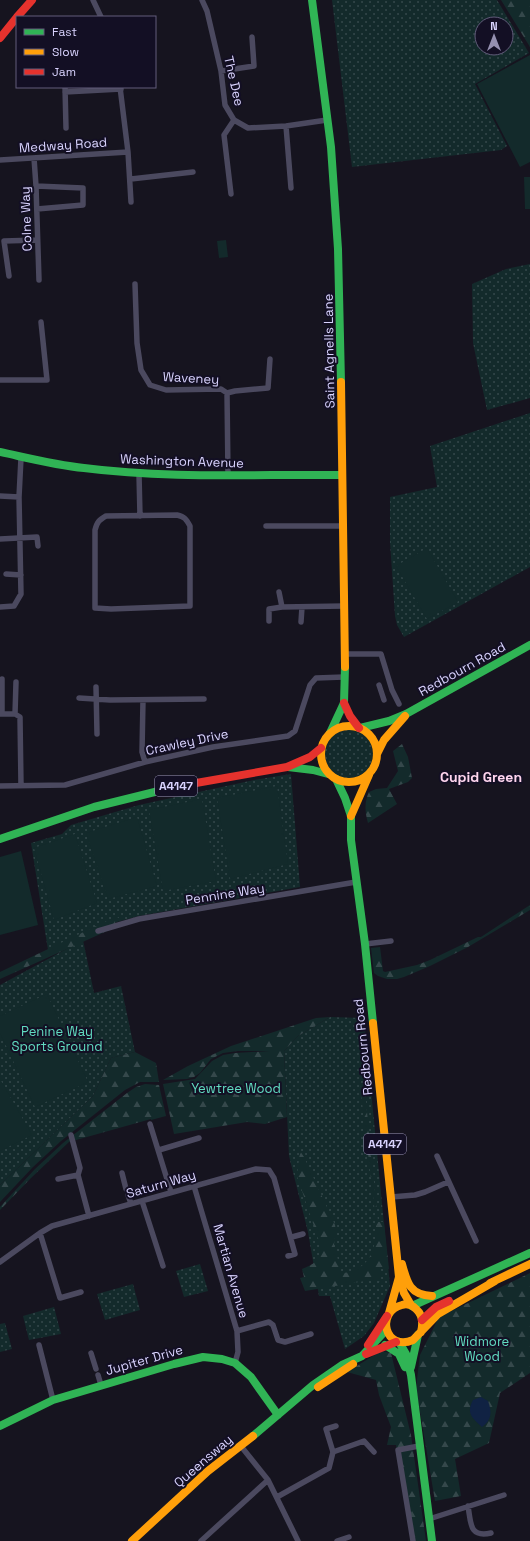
<svg xmlns="http://www.w3.org/2000/svg" width="530" height="1541" font-family="'Space Grotesk',sans-serif">
  <defs>
    <pattern id="grass-dots" width="8" height="8" patternUnits="userSpaceOnUse"><rect width="8" height="8" fill="#132a2b"/><path d="M2 2h.1M6 6h.1" fill="none" stroke="#35484b" stroke-width="1.8" stroke-linecap="round"/></pattern>
    <pattern id="forest-firs" width="22" height="20" patternUnits="userSpaceOnUse"><rect width="22" height="20" fill="#132a2b"/><path d="M5 1l3.5 6h-7zM16 11l3.5 6h-7z" fill="#35484b"/></pattern>
  </defs>
  <rect width="100%" height="100%" fill="#16141f"/>
  <!-- grass -->
  <path fill="url(#grass-dots)" fill-rule="evenodd" d="M332,0H497L529,53L475,84L507,146L501,150L352,167ZM482,24H506V48H482Z
    M530,264V398L487,410L473,343L472,284L506,269Z
    M530,413V567L404,637L397,625L395,616L390,542V497L437,487L430,446Z
    M325 754a24 24 0 1 1 48 0a24 24 0 1 1-48 0Z
    M291,774L300,887L139,916L91,929L48,950L31,843L62,834L71,825L139,805L254,780Z
    M83,940L94,993L121,986L135,1052L111,1058L93,1096L0,1185V985Z
    M330,1017L364,1018L390,1286L374,1323L364,1336L345,1349L330,1296H319L308,1232L289,1156L284,1051L298,1036Z
    M200,1264L208,1291L184,1297L176,1271Z
    M133,1284L140,1310L105,1320L97,1294Z
    M54,1307L61,1334L29,1340L23,1316Z
    M5,1323L12,1349L0,1352V1324Z"/>
  <!-- forest -->
  <path fill="url(#forest-firs)" d="M501,0H530V47Z
    M402,744L408,757L412,778L408,782L389,789L397,804L368,823C365,813 364,802 369,792L376,789L387,788L398,771L393,751Z
    M530,905V910L468,947L430,966L404,977L397,979H387L378,976L374,973L371,948L380,947L383,971L385,972L417,965L430,960L478,937H481Z
    M117,917L122,920L115,921L116,927L0,979V972L113,918Z
    M330,1017L298,1036L284,1051L287,1117L265,1124L247,1122L174,1134L163,1084L195,1079L212,1061L223,1055L235,1053L270,1051H238L223,1053L211,1059L200,1073L194,1077L187,1079L163,1080L188,1066L231,1046L316,1018Z
    M135,1052L156,1063L159,1082H140L125,1090L61,1141L33,1167L0,1202V1185L93,1096L111,1058Z
    M145,1084L159,1085L166,1116L151,1120V1119L69,1142L31,1178L0,1210V1207L35,1169L63,1143L127,1093L136,1087Z
    M360,1085L365,1092L378,1222H384L389,1269L381,1268L380,1282L377,1279L305,1291L300,1278L304,1277L302,1269C315,1264 322,1259 320,1244L297,1176L300,1151L304,1157L335,1225L336,1232L334,1244L341,1272C346,1274 349,1272 354,1270C375,1262 376,1241 376,1221Z
    M530,1273V1373L500,1393L489,1443L455,1459L461,1496L435,1501L416,1388L420,1355L439,1317Z
    M381,1351L391,1353L411,1435L426,1541H411L396,1445H387L391,1427L379,1395L376,1380L347,1372Z"/>
  <!-- pitch -->
  <path fill="#132a2b" d="M530,55V162L520,167L477,84Z
    M524,177H530V209H525Z
    M226,240L228,257L219,258L217,241Z
    M427,548L458,602L427,619L396,566Z
    M277,786L288,864L230,879L217,798Z
    M202,799L216,881L163,891L149,810Z
    M137,817L157,886L108,899L86,833Z
    M75,834L97,903L54,920L34,848Z
    M21,851L38,925L0,935V857Z
    M47,994L88,1082L35,1107L0,1033V1016Z
    M0,1079L32,1135L0,1151Z"/>
  <!-- water -->
  <path fill="#102243" d="M481,1397L488,1401C492,1412 492,1420 482,1427C472,1418 466,1413 473,1400Z"/>
  <g fill="none" stroke-linecap="round" stroke-linejoin="round">
    <!-- street -->
    <path stroke="#4b495f" stroke-width="5.5" d="M93,0L101,17
      M202,0L207,11L221,71L225,105L234,120L248,128L286,126L327,120
      M221,71L254,66L252,37
      M65,87L66,128
      M120,87L128,152L131,202
      M65,92L121,89
      M286,126L291,188
      M34,158L36,186L39,280
      M0,160L128,152
      M131,179L193,172
      M36,186L83,188V205L37,209
      M231,194L224,135L234,120
      M9,276L4,241L37,240
      M135,284L137,343L141,370L150,385L166,390L221,389L227,393L228,475
      M0,380H47L41,322
      M227,393L235,391L268,388L270,359
      M139,474L140,516
      M0,496L19,497
      M177,515C185,517 186,519 190,526V606L111,609L95,608V530C97,522 99,520 106,516Z
      M266,526H343
      M0,539L37,537L38,546
      M6,574L21,575
      M279,592L282,607
      M0,607L14,606L21,594L19,497L21,458
      M269,621V609L282,607L344,606
      M301,622L302,607
      M345,654H381L392,690L399,704
      M16,682L15,714L20,717L21,785
      M379,685L384,700
      M96,687L97,734
      M79,698L110,700L204,699
      M143,700L142,752L145,762
      M0,714H15
      M2,714V679
      M0,786L65,785L145,762L213,747L288,736L295,731L310,685L316,678L344,677
      M98,931L139,919L356,882
      M365,944L391,941
      M150,1124L171,1192
      M71,1135L80,1168L78,1175L89,1216
      M159,1150L199,1138
      M437,1156L476,1241
      M122,1173L126,1189
      M58,1179L78,1175
      M194,1186L237,1331L238,1352L235,1363
      M128,1195L131,1204
      M391,1197L415,1195L425,1192L448,1182
      M142,1201L163,1266
      M40,1233L60,1298L81,1292
      M292,1237L303,1234
      M0,1262L40,1233L52,1226L256,1169L269,1170L274,1178L295,1254L288,1256
      M237,1331L269,1322L273,1325L278,1340L285,1342L311,1334
      M39,1345L53,1400
      M91,1353L96,1369
      M98,1375L101,1385
      M240,1445L268,1480L298,1541
      M333,1452L364,1441L374,1452
      M277,1497L329,1468L333,1452L326,1429L336,1426
      M468,1506C471,1523 469,1538 491,1533
      M429,1519L504,1495
      M201,1541L268,1480
      M337,1541L349,1537
      M413,1541L398,1450L419,1446"/>
    <!-- fast -->
    <path stroke="#30b455" stroke-width="8" d="M312,0L331,147L338,249L341,382
      M0,452C28,458 55,465 84,468C169,479 256,474 342,475
      M360,728L389,721L406,714L530,645
      M330,733L344,703L345,667
      M288,767L313,770L328,774
      M336,779L345,798L351,816V840L365,944L373,1023
      M0,839L94,807L179,786
      M412,1306L530,1253
      M399,1342L406,1354L411,1375L432,1541
      M385,1345L399,1354L405,1367
      M411,1367L418,1335
      M0,1426L53,1400L174,1364L203,1357L222,1359L235,1363L251,1377L278,1415
      M253,1436L313,1385L342,1365L362,1356L386,1330"/>
    <!-- slow -->
    <path stroke="#ff9f0a" stroke-width="8" d="M341,382L345,667
      M321 754a28 28 0 1 1 56 0a28 28 0 1 1-56 0Z
      M377,754L384,740L405,716
      M351,816L369,775
      M373,1023L399,1277L389,1313
      M402,1264C407,1283 410,1295 432,1296
      M399,1278L404,1293L411,1305
      M490,1283L530,1264
      M421,1332C423,1324 423,1315 416,1309C412,1305 408,1303 402,1305C375,1312 385,1352 413,1340L438,1314L495,1281
      M318,1387L353,1364
      M132,1541L208,1471L253,1436"/>
    <!-- jam -->
    <path stroke="#e5322d" stroke-width="8" d="M17,17L32,0
      M0,38L17,17
      M344,703L350,716L359,728
      M179,786L287,767L310,757L321,748
      M422,1320L436,1307L449,1301
      M368,1345L387,1316
      M366,1354L396,1342"/>
  </g>
  <g text-anchor="middle" dominant-baseline="central" stroke-width="4" stroke-linejoin="round" paint-order="stroke">
    <!-- shield labels -->
    <g fill="#130f24" stroke="#9e98bd" stroke-width="1">
      <rect x="155" y="776" width="42" height="20" rx="3"/>
      <rect x="364" y="1134" width="42" height="20" rx="3"/>
    </g>
    <g font-size="12" font-weight="bold" fill="#d9d3fe">
      <text x="176" y="786">A4147</text>
      <text x="385" y="1144">A4147</text>
    </g>
    <!-- street labels -->
    <g font-size="13" fill="#d9d3fe" stroke="#130f24">
      <text transform="translate(234 81) rotate(77)">The Dee</text>
      <text transform="translate(63 145) rotate(-4)">Medway Road</text>
      <text transform="translate(26 219) rotate(-92)">Colne Way</text>
      <text transform="translate(329 351) rotate(-91)">Saint Agnells Lane</text>
      <text transform="translate(191 378) rotate(3)">Waveney</text>
      <text transform="translate(182 461) rotate(2)">Washington Avenue</text>
      <text transform="translate(462 669) rotate(-29)">Redbourn Road</text>
      <text transform="translate(187 742) rotate(-12)">Crawley Drive</text>
      <text transform="translate(225 894) rotate(-9)">Pennine Way</text>
      <text transform="translate(363 1047) rotate(-96)">Redbourn Road</text>
      <text transform="translate(161 1184) rotate(-16)">Saturn Way</text>
      <text transform="translate(231 1271) rotate(74)">Martian Avenue</text>
      <text transform="translate(144 1360) rotate(-16)">Jupiter Drive</text>
      <text transform="translate(203 1461) rotate(-41)">Queensway</text>
    </g>
    <!-- park labels -->
    <g font-size="13" fill="#61dcc1" stroke="#130f24">
      <text x="57" y="1031">Penine Way<tspan x="57" dy="15">Sports Ground</tspan></text>
      <text x="236" y="1088">Yewtree Wood</text>
      <text x="482" y="1341">Widmore<tspan x="482" dy="15">Wood</tspan></text>
    </g>
    <!-- neighbourhood labels -->
    <g font-size="14" font-weight="bold" fill="#fed5ee" stroke="#130f24">
      <text x="481" y="777">Cupid Green</text>
    </g>
  </g>
  <!-- legend -->
  <rect x="16" y="16" width="140" height="72" fill="#130f24" stroke="#625d7b"/>
  <rect x="24" y="29" width="20" height="6" fill="#30b455" stroke="#625d7b"/>
  <text x="52" y="36" font-size="12" fill="#d9d3fe">Fast</text>
  <rect x="24" y="49" width="20" height="6" fill="#ff9f0a" stroke="#625d7b"/>
  <text x="52" y="56" font-size="12" fill="#d9d3fe">Slow</text>
  <rect x="24" y="69" width="20" height="6" fill="#e5322d" stroke="#625d7b"/>
  <text x="52" y="76" font-size="12" fill="#d9d3fe">Jam</text>
  <!-- north arrow -->
  <g transform="translate(494 36)"><circle r="19" fill="#130f24" stroke="#625d7b"/>
  <path d="M0-3L7 15L0 10L-7 15Z" fill="#9590b0"/>
  <text y="-6" font-size="11" font-weight="bold" text-anchor="middle" fill="#d9d3fe">N</text>
  </g>
</svg>
